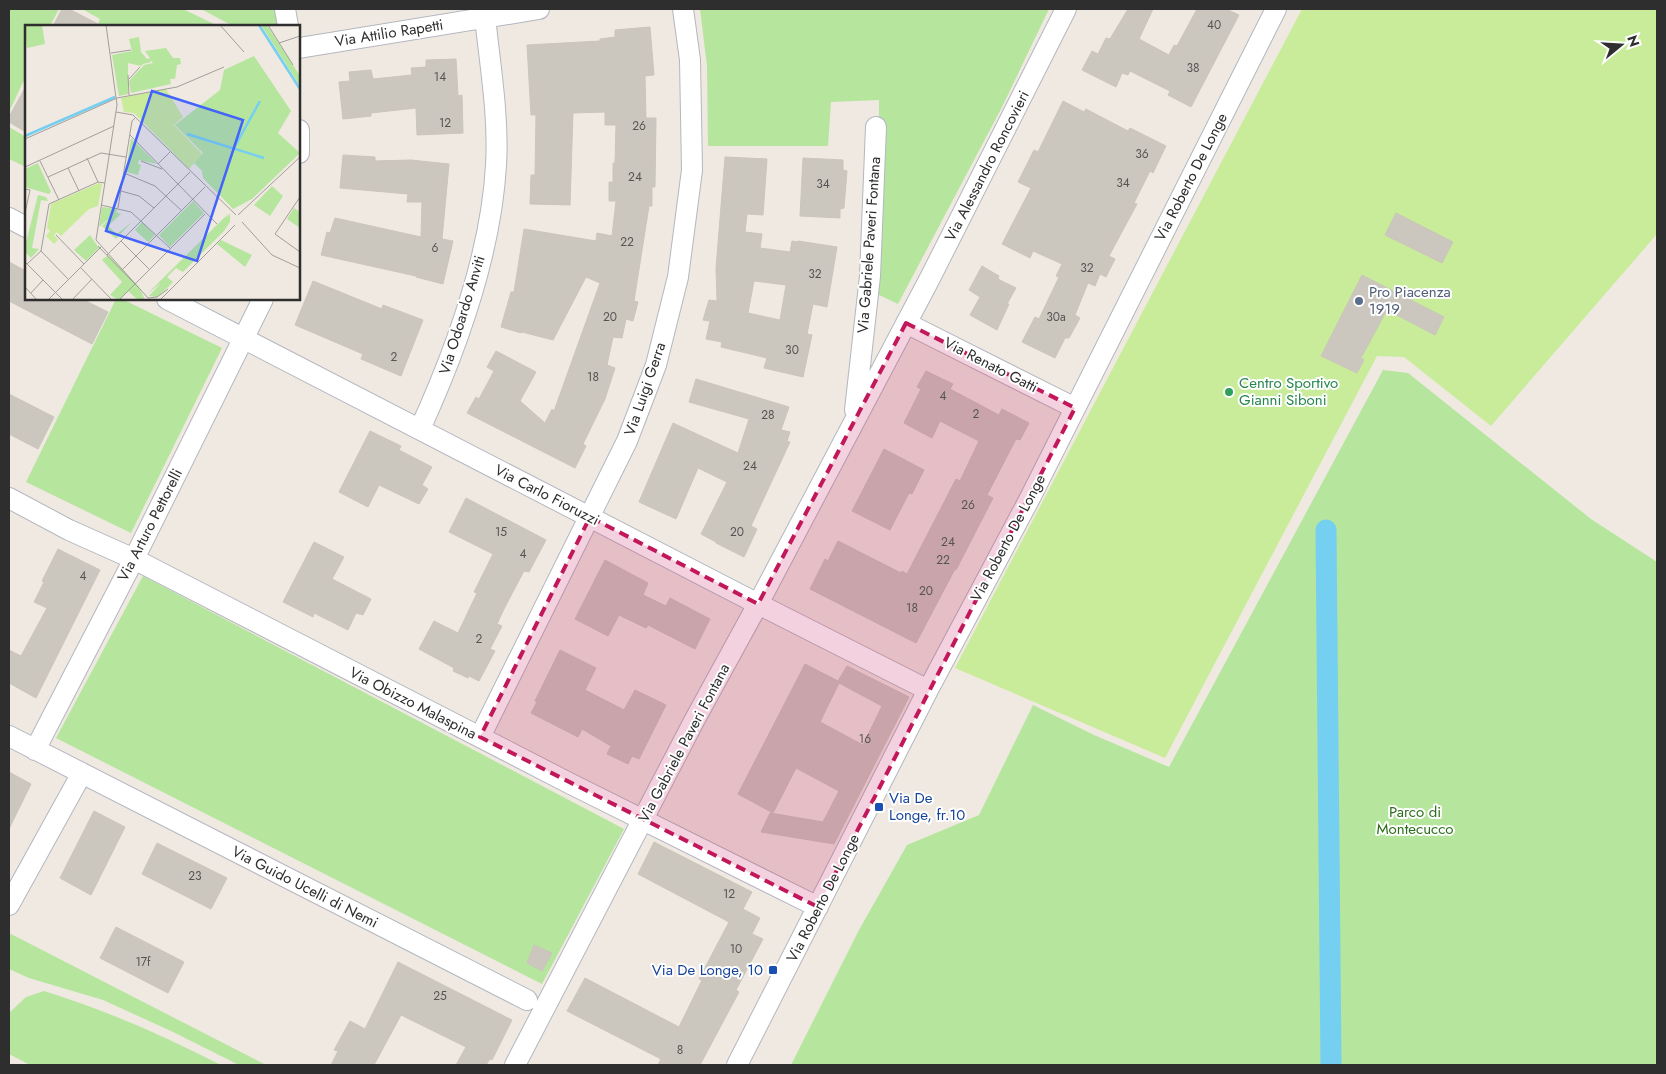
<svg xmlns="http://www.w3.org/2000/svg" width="1666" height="1074" font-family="Jost,sans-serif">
  <rect width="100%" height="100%" fill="#efe9e1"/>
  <!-- green -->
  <path fill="#b6e59e" d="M9,9H59L50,26H26V76L9,112Z
    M82,9H183L218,26H97L100,19Z
    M201,9H277L280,26H233Z
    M700,9H1049L1002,107L898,304L879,295V100L831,102L828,146H708L707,66Z
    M9,127L26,137V167L9,159Z
    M116,299H122L222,348L131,533L26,482Z
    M1383,370L1408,373L1591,519L1657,562V1065H791L859,930L907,845L979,815L1033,705L1094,735L1169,767Z
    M143,576L624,829L542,984L56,738Z
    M9,933L266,1065H239L171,1031L103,1000L29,978L9,969Z
    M44,991C106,1010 164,1036 221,1065H30L9,1054V1013L26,997Z"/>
  <!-- pitch -->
  <path fill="#c9ec9a" d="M1302,9H1656L1657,234L1491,426L1404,357L1377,356L1165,758L955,668Z"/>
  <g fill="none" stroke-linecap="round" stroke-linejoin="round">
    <!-- canal -->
    <path stroke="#75cff0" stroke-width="21" d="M1326,530L1331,1065"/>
  </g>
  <!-- building -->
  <path fill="#cbc7bf" stroke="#cbc5ba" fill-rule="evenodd" d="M62,9H69L102,26H53Z
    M1128,9H1153L1139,39L1169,55L1174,45L1177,46L1197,9H1226L1239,15L1191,107L1168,95L1170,91L1130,71L1128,75L1122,73L1116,87L1082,70L1092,51L1098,54L1106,38L1110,39Z
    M650,27L654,75L645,76L646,118H656L655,187H652V206H649L634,301L638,302L633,321L626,319L622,338L613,337L607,365L615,368L605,399L583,444L586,446L575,468L467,413L476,397L479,399L494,371L487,367L496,351L536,372L520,401L545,423L552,409L554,411L600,283L586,277L553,340L522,332L521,333L501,327L511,292H514L524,229L596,241L597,233L612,236L616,201H609V182H613V163H615L616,125H605V112L573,113L570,205L530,204L531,175H535L536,115H531L527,45L600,41V39L615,37V30Z
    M456,59L458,96L462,95L463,133L417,135L416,108L371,113V116L343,119L339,82L350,81L349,72L371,70L373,79L412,75L411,68L426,67V60Z
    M26,86V132L9,122V117Z
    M1063,101L1084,112L1086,109L1128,131L1130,128L1166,146L1153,173L1150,171L1134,203L1137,204L1109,256L1115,259L1106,277L1100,274L1095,286L1088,283L1075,315L1080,318L1069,338H1065L1055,358L1022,342L1035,317L1039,319L1059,277L1056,276L1062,264L1033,251L1030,258L1002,244L1031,188L1018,182L1034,150L1038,152Z
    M343,155L375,157V161L411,160L449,164L442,239L453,241L443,284L416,277V276L321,255L327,232L330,233L335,218L421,237L422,202H407L408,194L340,188Z
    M725,157L767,159L763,215L747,214L745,232L762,234L760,248L790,252L792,241L798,242V241L837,247L827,307L813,304L807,334L812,335L803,377L764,368L767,358L721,347L722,342L706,339L710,321L703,320L709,300L717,301L716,268ZM754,281L786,285L780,320L748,313Z
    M803,158L843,160V170L847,171L844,208L840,209V218L800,216Z
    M1396,213L1453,242L1442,263L1385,235Z
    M9,262L26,271V299H82L108,312L92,344L9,301Z
    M982,266L999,276L998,279L1016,288L1007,304H1009L997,330L970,315L980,297L969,290Z
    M1362,275L1444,317L1435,335L1387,310L1361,358L1364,360L1357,373L1321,356Z
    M313,281L382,309L383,305L423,320L401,376L361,359L363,354L295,325Z
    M926,371L953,384L950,389L999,415L1002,409L1029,423L1020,440L1016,439L987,495L993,498L956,570L955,569L916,643L810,589L825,559L828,561L838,541L901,573L902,571L907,574L956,479L960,481L979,441L940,421L932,438L904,423L921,389L917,387Z
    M696,379L789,407L781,430L790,432L787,441L790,442L751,526L757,529L744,557L716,543V542L701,534L727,482L698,468L676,519L639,502L673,423L738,453L749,419L689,402Z
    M9,394L54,417L38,449L9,434Z
    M370,431L401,446L399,450L432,467L422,485L428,489L419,504L379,485L368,507L339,492Z
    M884,449L924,470L912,494L909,493L890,530L852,511Z
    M466,498L546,540L529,572L524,571L504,609L497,624L502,626L490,649L495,651L479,681L469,676L468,678L453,671L454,668L419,649L434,621L458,633L477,593L474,592L493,554L449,532Z
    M314,542L344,557L332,579L371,599L363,615L356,613L348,630L314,613L313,617L283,602Z
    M58,549L100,570L36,698L9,683V650L21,656L47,608L34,602L44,582L42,581Z
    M605,560L648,583L643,595L666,606L670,598L710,619L695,649L648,625L646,628L619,615L608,636L575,619Z
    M560,650L596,668L585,690L624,710L635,690L666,705L639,759L632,756L628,764L607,754L611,746L582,729L578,737L531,713L537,702L535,701Z
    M805,664L838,681L847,666L909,697L834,844L761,832L770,813L823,822L839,791L796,768L773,813L738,794ZM839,683L882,706L863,745L820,722Z
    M9,772L31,784L9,829Z
    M94,811L125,827L91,895L60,878Z
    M654,842L752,892L743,909L760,918L752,934L763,939L736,990L739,992L700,1065H658L661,1059L567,1011L585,978L679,1027L702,980L699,979L729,922L638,874Z
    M157,843L227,878L211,909L142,874Z
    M116,927L184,962L168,993L100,958Z
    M534,945L552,953L542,971L527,963Z
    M398,962L512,1020L492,1060L490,1059L486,1065H456L466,1047L401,1015L374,1065H331L338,1051L334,1050L350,1021L365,1029Z"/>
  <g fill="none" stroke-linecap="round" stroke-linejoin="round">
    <defs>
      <path id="minor" d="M285,9L288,26
        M299,48L539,9
        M299,130V153
        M9,218L26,227
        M167,299L758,604L928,690
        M906,323L1075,408
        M855,410L870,276L876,127
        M420,429C457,348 491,255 496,165C499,117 490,65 485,17
        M9,498L69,530L134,559L569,783L818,907
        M9,736L527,1000
        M480,737L627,441L656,365L678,277L692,170L690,60L683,9
        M35,750L134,559L263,299
        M9,905L82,773
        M515,1065L694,721L758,604L929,280L1066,9
        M737,1065L928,690L1031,496L1276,9"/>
    </defs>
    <!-- minor casing -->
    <use href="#minor" stroke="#b4b7c1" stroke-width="22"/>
    <!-- minor -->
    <use href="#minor" stroke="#fff" stroke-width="20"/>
  </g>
  <!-- marked area -->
  <path fill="#c2185b" fill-opacity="0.2" stroke="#c2185b" stroke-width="4" stroke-dasharray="10 6" stroke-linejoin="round" d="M906,323L1075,408L818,907L480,737L590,517L758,604Z"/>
  <!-- markers -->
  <circle fill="#5c6f8a" stroke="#fff" stroke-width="2" cx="1359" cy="301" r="5"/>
  <circle fill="#2e9e5b" stroke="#fff" stroke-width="2" cx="1229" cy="392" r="5"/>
  <g fill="#1a4fb4" stroke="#fff" stroke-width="2">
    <rect x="874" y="802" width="10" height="10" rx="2.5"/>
    <rect x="768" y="965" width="10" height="10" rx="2.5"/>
  </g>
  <g text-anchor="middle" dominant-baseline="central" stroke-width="4" stroke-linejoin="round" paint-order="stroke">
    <!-- number labels -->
    <g font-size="12" fill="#555452">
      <text x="1214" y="25">40</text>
      <text x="1193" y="68">38</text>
      <text x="440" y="77">14</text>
      <text x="445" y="123">12</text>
      <text x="639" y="126">26</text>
      <text x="1142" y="154">36</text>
      <text x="635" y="177">24</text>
      <text x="1123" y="183">34</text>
      <text x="823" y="184">34</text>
      <text x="627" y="242">22</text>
      <text x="435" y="248">6</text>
      <text x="1087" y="268">32</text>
      <text x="815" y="274">32</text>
      <text x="610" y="317">20</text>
      <text x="1056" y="317">30a</text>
      <text x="792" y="350">30</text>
      <text x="394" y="357">2</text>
      <text x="593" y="377">18</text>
      <text x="943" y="396">4</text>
      <text x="976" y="414">2</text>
      <text x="768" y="415">28</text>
      <text x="750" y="466">24</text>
      <text x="968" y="505">26</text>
      <text x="501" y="532">15</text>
      <text x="737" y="532">20</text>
      <text x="948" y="542">24</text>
      <text x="523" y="554">4</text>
      <text x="943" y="560">22</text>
      <text x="83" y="576">4</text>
      <text x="926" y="591">20</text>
      <text x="912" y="608">18</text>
      <text x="479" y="639">2</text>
      <text x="865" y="739">16</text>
      <text x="195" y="876">23</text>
      <text x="729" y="894">12</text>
      <text x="736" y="949">10</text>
      <text x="143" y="962">17f</text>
      <text x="440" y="996">25</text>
      <text x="680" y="1050">8</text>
    </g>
    <!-- street labels -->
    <g font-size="15" fill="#2e2e2e" stroke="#fff">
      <text transform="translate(389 33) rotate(-9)">Via Attilio Rapetti</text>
      <text transform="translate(987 166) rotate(-63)">Via Alessandro Roncovieri</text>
      <text transform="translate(1191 177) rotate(-63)">Via Roberto De Longe</text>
      <text transform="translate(869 245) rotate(-86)">Via Gabriele Paveri Fontana</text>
      <text transform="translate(462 315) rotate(-73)">Via Odoardo Anviti</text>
      <text transform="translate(991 365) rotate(27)">Via Renato Gatti</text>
      <text transform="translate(645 389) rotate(-71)">Via Luigi Gerra</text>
      <text transform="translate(547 495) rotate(27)">Via Carlo Fioruzzi</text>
      <text transform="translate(150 525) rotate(-63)">Via Arturo Pettorelli</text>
      <text transform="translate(1008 538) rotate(-62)">Via Roberto De Longe</text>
      <text transform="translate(413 703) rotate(27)">Via Obizzo Malaspina</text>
      <text transform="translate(684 743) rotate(-62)">Via Gabriele Paveri Fontana</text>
      <text transform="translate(305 887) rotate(27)">Via Guido Ucelli di Nemi</text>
      <text transform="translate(823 898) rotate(-63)">Via Roberto De Longe</text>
    </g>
    <!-- service labels -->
    <g font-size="15" fill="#4e5e75" stroke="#fff" text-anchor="start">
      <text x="1369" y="292">Pro Piacenza<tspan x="1369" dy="17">1919</tspan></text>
    </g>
    <!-- leisure labels -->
    <g font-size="15" fill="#27864d" stroke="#fff" text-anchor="start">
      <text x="1239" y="383">Centro Sportivo<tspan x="1239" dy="17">Gianni Siboni</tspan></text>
    </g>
    <!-- transit labels -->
    <g font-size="15" fill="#164399" stroke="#fff" text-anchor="start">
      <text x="889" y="798">Via De<tspan x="889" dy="17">Longe, fr.10</tspan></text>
      <text x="763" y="970" text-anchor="end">Via De Longe, 10</text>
    </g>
    <!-- park labels -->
    <g font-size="15" fill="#2c6e1b" stroke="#fff">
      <text x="1415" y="812">Parco di<tspan x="1415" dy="17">Montecucco</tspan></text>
    </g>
  </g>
  <!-- overview -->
  <g transform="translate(25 25)">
    <rect width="275" height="275" fill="#efe9e1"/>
    <path d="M17,0L20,19L2,23L0,1ZM236,0H242L275,51V61ZM114,12L116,27L122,34L125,33L120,26L141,23L148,33H155L156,39L152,40L150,54H145L146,59L106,68L104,56L119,40L128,38L125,34L126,37L118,39L116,41L103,38V69L94,71L87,30L107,26L104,14ZM229,31L266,86L253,108L275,128L227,174L208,184L178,153L177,146L169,138L178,128L150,100L195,65L199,45ZM106,113L132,139L114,135L113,139L116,140L113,150L101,147ZM13,138L26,167L24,169L0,162V144ZM247,161L258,171L245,191L229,180ZM13,170L21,172L23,176L16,175L7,223L14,224L6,233L0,227V221ZM168,176L179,188L145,222L134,210ZM77,182L93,184L91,187L96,189L83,201L92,209L107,197L91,214L77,201L87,191L74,202ZM269,183L275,187V203L262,194ZM204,188L200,193L205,189V197L199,206L158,247L151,243L142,252L148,257L140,265L132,272L124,271L136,258L122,269ZM117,197L130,210L123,217L110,205ZM65,210L74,223L61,236L49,225ZM196,215L227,230L220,242L192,219ZM83,230L114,262L120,275H113L103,266L94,275L85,270L97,257L77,235Z" fill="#b6e59e"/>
    <path d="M141,64L158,92L149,100L177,129L164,144L109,88L99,87L96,73ZM74,158L77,159L73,181L64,184L36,211L32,207L29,210L33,215L29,219L21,211L25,206L22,203L26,179Z" fill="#c9ec9a"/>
    <path fill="none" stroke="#75cff0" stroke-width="2.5" d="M234,0L275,64M162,109L239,133M0,111L90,72M209,123L235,76"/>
    <path fill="none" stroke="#a29e99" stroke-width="1" d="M195,0L219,27M243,0L268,40M254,18L275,11M86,28L106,25M103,50L104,70M104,54L115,42M91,87L108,90L211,190M105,110L192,199M0,114L92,73L152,62L199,42M62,133L73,157M15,136L34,175M116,136L137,144M133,139L145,127M0,142L89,101M43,143L54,166M99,148L130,161L157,186M23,152L76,128L101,132M0,164L5,165L0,188M96,166L114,171L129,183M275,172L250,209L275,227M76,180L106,187L146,224M93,183L107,96L111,92M213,190L275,132M217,197L247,230L275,243M31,210L59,239M71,215L92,80L81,0M71,215L123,273L132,272L143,264M96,216L125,245M73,221L111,260M82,230L165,147M0,237L38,275M2,239L16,226M55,242L87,275M97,245L180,162M43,254L16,226L24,179L73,157L80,158M0,262L12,275M6,268L18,255M23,275L76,222M47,275L67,254M94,275L180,189M135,275L210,200"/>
    <path fill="#4264fb" fill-opacity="0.15" stroke="#4264fb" stroke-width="2.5" d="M127,66L218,95L172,236L81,206Z"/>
    <rect width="275" height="275" fill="none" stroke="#2e2e2e" stroke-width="2.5"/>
  </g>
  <!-- border -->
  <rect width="1666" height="1074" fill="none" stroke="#2e2e2e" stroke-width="20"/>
  <!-- north arrow -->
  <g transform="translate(1621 45) rotate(72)" stroke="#ffffff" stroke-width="4" paint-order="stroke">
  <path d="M0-4L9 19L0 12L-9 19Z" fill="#2e2e2e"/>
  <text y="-8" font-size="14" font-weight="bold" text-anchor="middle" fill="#2e2e2e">N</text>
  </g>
</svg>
